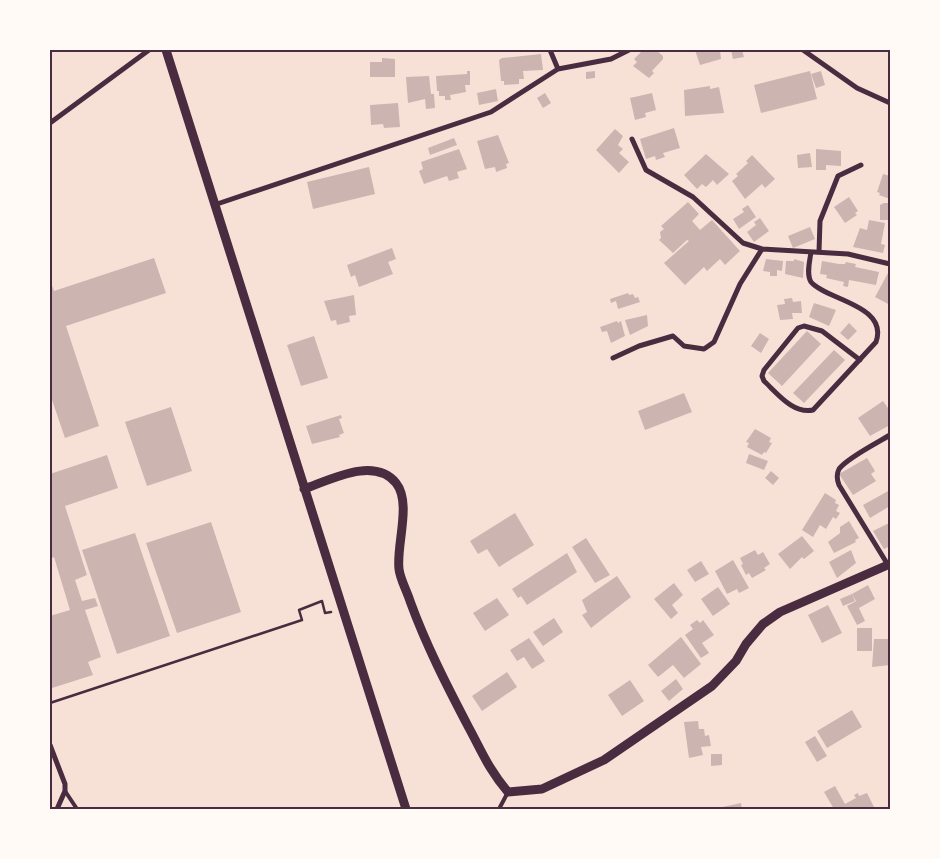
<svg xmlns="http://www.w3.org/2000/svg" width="940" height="859" font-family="'PT Serif',serif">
  <rect width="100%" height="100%" fill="#f7e1d7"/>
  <!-- building -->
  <path fill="#ccb4b1" d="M643,50H656L663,56V59L652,71L654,73L649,78L633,66L637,62L634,59Z
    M695,50H720L721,59L700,65Z
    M731,50H742L744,57L733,59Z
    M541,54L543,70L523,71L524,79H519V84L504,85V81H501L499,60L502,58Z
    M382,58L395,59V77H370V62H382Z
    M467,71H470V85H465L466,92L450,95L451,100H445V96H439V91H437L436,76L467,74Z
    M595,71V78L586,79V72Z
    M810,71L817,99L761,113L754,85Z
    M821,71L825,85L816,88L811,74Z
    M429,76L431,94H434L435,108L426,109L425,99L408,103L406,77Z
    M710,86V89L719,87L724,113L685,116L684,90Z
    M496,89L498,101L479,105L477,93Z
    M545,93L551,103L543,108L537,98Z
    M652,93L656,110L645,113L646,117L635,120L630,98Z
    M398,103L400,127L384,128L383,124L371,125L370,105Z
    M674,128L680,148L663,153L665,157L656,160L655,156L646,159L640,139Z
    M615,129L623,136L618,145L623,149L619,153L629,162L619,173L596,150Z
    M498,135L509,163L506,164L507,168L496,172L495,167L485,169L477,141Z
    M454,138L457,145L430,155L428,148Z
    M459,149L467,169L457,172L459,178L449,181L447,176L424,184L419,171L423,169L421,162Z
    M816,149L841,151V166L826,165V170H816Z
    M810,153L812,167L798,168L797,155Z
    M706,154L729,174L717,185L713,180L706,187L702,184L697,189L684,175Z
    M752,155L775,179L765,188L762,184L745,199L732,181L738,176L736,174L748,163L746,161Z
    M369,167L375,194L313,209L307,182Z
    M883,174L890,176V199L879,195L880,193L877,192Z
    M849,197L858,211L855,213L857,215L845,223L834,207Z
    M688,202L699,214L692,221L700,230L712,220L740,251L725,265L720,259L707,271L704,267L685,285L664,263L689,241L687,240L673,253L659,240L661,238L660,232L664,229L661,226Z
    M884,203H890V220H880V205Z
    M748,205L756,217L739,229L733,219L744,212L742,209Z
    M760,218L769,231L754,242L747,232L756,225L754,222Z
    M869,220L885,223L881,244L885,245L883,253L853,247L860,228L867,230Z
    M810,227L815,239L793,248L788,236Z
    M392,248L396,259L388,262L393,274L359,287L355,275L351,277L347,265Z
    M154,258L166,293L66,326L99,426L65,438L50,394V280L54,291Z
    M766,259L783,261L782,271L777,270V276H770V272L763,271Z
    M794,259L804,262L803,278L785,274L786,261H794Z
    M822,261L839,264H845L846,262L856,264L855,267L879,272L876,285L849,280L848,287L843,286L844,282L826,278L827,275L820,274Z
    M888,273L890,274V305L875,297Z
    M628,293L629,295L633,294L635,298L638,297L640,302L618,309L616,301L611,303L610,299Z
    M354,295L356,315L349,316L350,322L337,325L336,320L331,321L324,301Z
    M792,298L793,302L801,301L802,313H792L793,319L780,320L777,305L785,304L784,299Z
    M814,303L836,310L829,326L809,317Z
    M647,315L648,326L630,335L625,320Z
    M617,321L618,323L621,321L625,336L611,343L607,331L602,332L600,327Z
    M849,323L857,331L848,340L840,333Z
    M807,331L821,344L782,386L768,373Z
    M760,333L769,339L761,353L751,346Z
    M314,336L328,378L301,386L287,345Z
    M834,350L845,360L804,403L793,393Z
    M684,393L692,412L645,430L638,411Z
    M883,401L890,411V425L870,436L858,418Z
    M171,407L192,471L147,486L125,422Z
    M341,415L342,418L339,419L344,433L339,435L340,437L312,444L306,426Z
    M755,429L771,438L769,442L772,443L766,453L764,452L762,455L747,447L749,443L746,442Z
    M749,454L768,461L764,470L746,463Z
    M107,455L118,488L65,506L87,575L75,580L82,601L95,598L98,606L85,610L101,657L88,662L93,675L52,688L50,616L70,610L54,557L50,559V474Z
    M867,458L875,471L871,474L876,481L853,495L839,474Z
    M771,471L779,478L773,485L765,478Z
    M890,490V506L870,518L863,505Z
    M825,493L836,500L835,503L839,505L836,511L840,513L836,519L833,517L826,529L820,525L813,537L802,530Z
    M515,513L534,545L499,567L487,549L478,554L470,541Z
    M849,521L859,538L855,540L856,542L834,553L828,542L840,533V527Z
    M211,522L241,612L177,633L146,543Z
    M887,524H890V546L884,549L873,531Z
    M135,533L170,636L117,654L82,550Z
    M802,536L814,551L804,559L802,557L790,569L778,554Z
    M586,538L610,575L595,583L572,547Z
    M755,550L758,555L763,552L770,564L764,568L766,570L752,578L749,573L746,575L741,565L743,564L740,558Z
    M851,550L856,563L837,578L829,562Z
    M567,553L577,572L527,605L521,596L518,598L512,589Z
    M733,560L749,588L739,593L737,589L727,594L715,571Z
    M701,561L709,574L695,582L687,570Z
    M617,576L631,597L591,628L582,615L587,612L582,600Z
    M674,583L683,595L672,605L678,613L671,619L654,599Z
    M868,585L875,599L859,608L865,621L857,625L847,606L858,600L856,601L852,594Z
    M718,587L730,604L713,616L701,599Z
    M852,594L855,601L843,606L840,599Z
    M497,598L509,615L485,631L473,613Z
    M828,605L842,633L822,643L808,615Z
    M554,618L563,632L543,646L533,632Z
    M697,620L700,623L703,620L714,635L702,643L709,653L701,658L685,635L693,629L690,625Z
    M857,628H872V651H857Z
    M681,637L701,664L684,678L673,665L658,677L648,665Z
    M529,638L545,661L532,669L524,657L517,661L510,650Z
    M874,639H890V665L872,667Z
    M507,672L517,687L482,711L472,696Z
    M676,679L683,689L669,701L661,691Z
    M630,680L644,701L622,716L608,695Z
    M852,710L862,727L827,748L817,731Z
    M698,721L699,729H704L705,736L709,735L711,746L701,747L703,755L689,758L684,722Z
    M815,736L827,756L817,762L805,742Z
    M711,754H722V765L711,766Z
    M835,786L845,804L856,798L854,795L858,793L859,796L867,793L874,807L834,809L824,792Z
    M741,803L742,809H719L718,808Z"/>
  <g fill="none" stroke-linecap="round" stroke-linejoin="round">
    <!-- path -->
    <path stroke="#4a2c40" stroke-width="2.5" d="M50,703L302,620L299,610L322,601L325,613L331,612"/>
    <!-- service -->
    <path stroke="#4a2c40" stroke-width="4" d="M65,791L77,809
      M499,809L508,792"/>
    <!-- minor -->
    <path stroke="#4a2c40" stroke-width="5" d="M550,50L558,69
      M803,50L857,88L890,103
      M50,123L149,50
      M632,139L646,170L693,197L743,243L762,249
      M217,204L491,112L558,69L611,59L629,50
      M811,252C810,260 806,274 811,282C826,300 889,305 876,342L813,410C793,414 778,394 764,381L762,376L764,370L798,328L804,326L822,331L860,360
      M819,252L820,221L838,176L861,165
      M613,358L639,346L673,336L684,346L704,349L714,342L740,284L762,249L848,254L890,264
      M888,565L839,485C837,480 836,475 839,469C847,458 877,443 890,435
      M50,745L65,784V791L57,809"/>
    <!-- tertiary -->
    <path stroke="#4a2c40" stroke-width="9" d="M166,50L406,809
      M304,489C330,480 374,456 396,483C412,503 396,545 399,569C400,579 407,591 410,601C426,645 447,686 469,728C482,752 489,770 508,792L542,789L604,760L712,686L736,661L746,644L763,624L780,612L890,564"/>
  </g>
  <!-- border -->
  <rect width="940" height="859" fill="none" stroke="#fffaf5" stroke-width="102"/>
  <rect x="51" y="51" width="838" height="757" fill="none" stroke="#4a2c40" stroke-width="2"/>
</svg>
